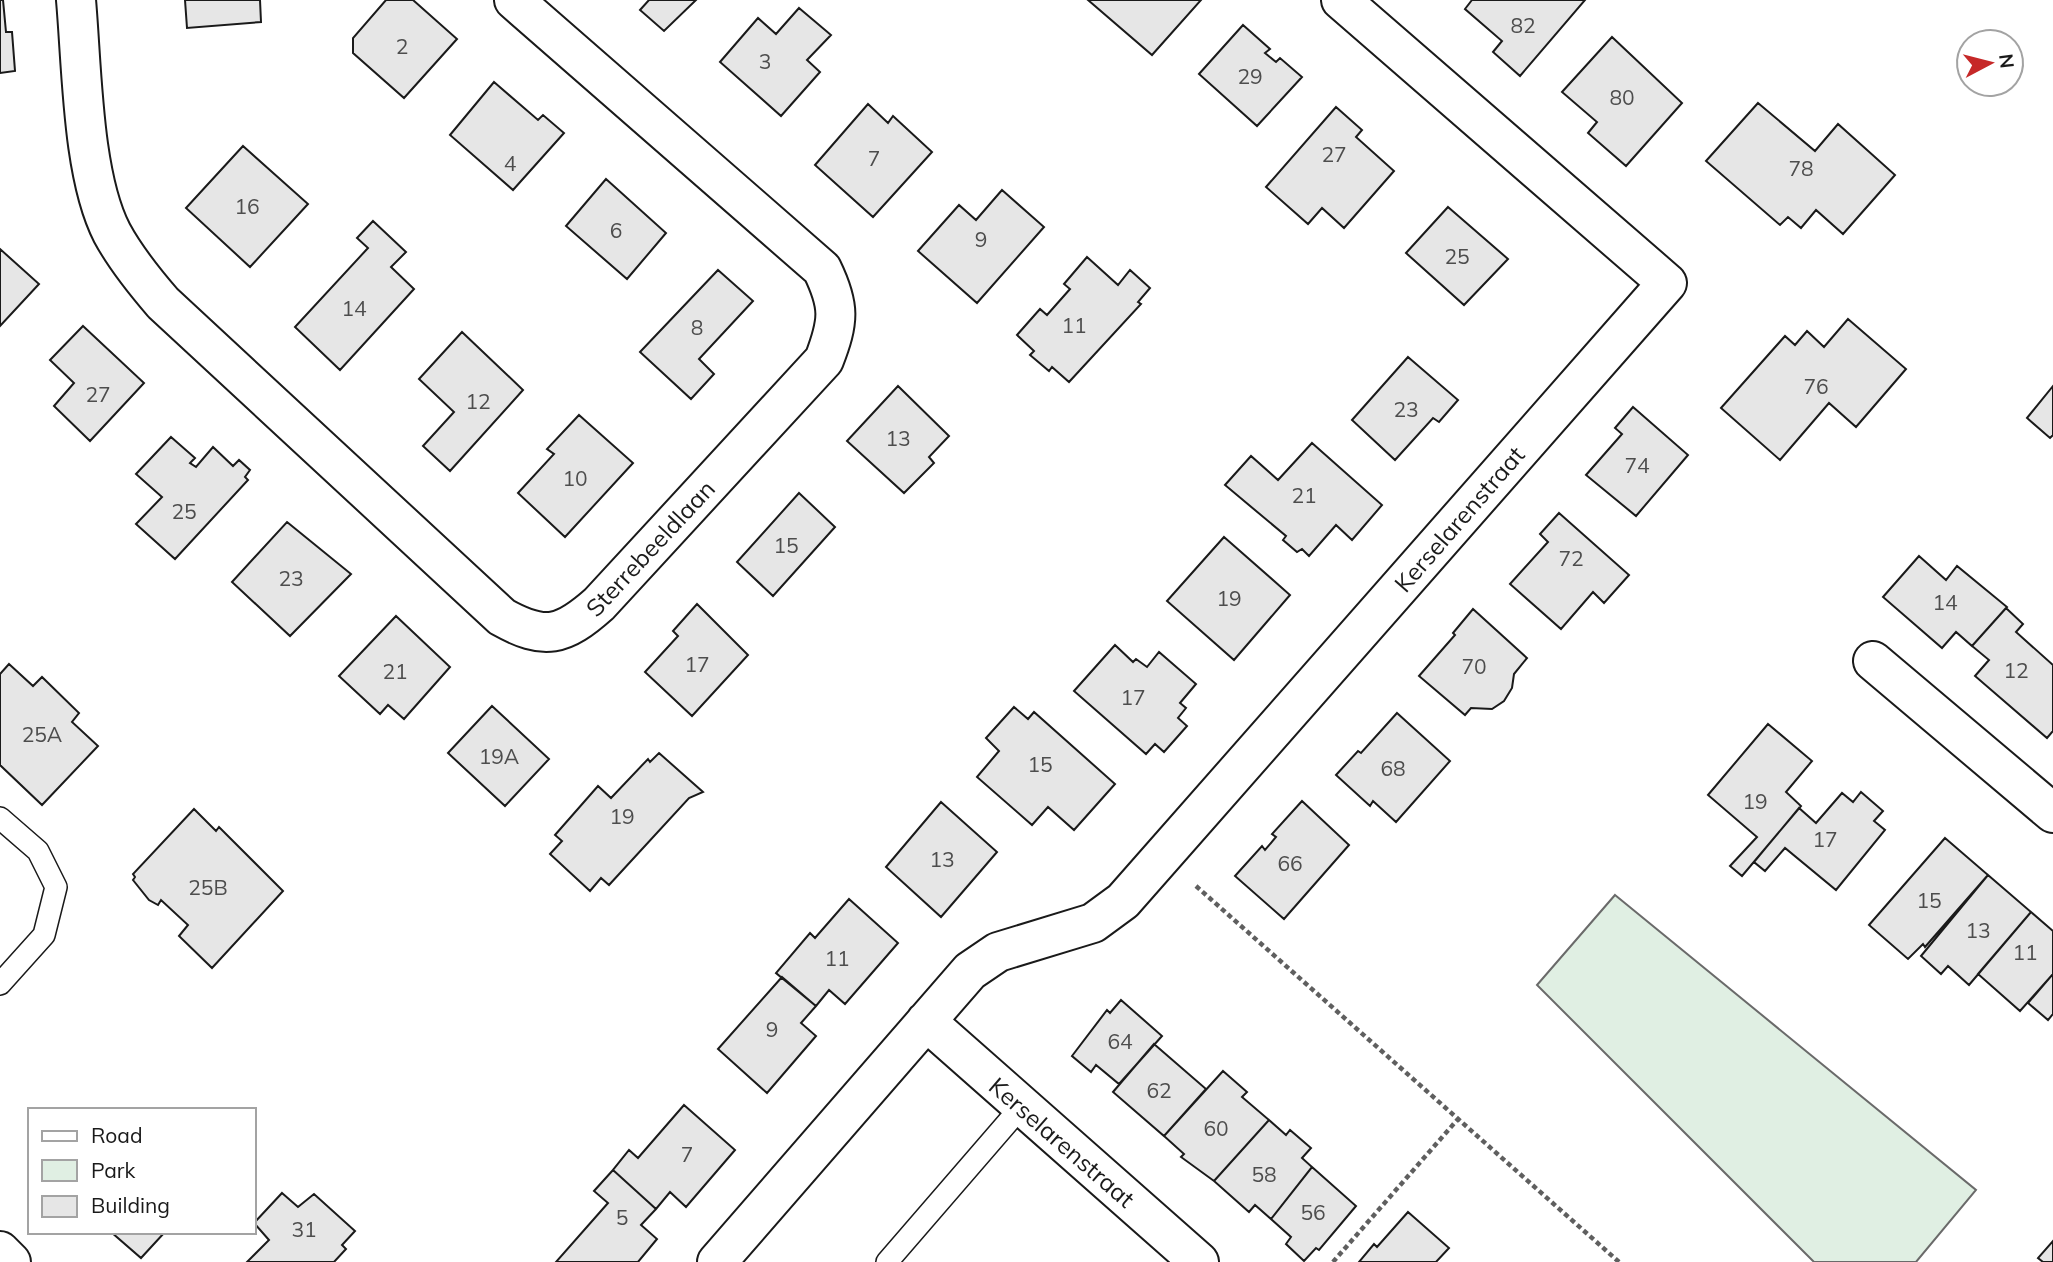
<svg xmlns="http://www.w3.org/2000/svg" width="2053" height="1262" font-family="Mulish,sans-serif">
  <rect width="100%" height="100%" fill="#fff"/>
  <!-- green -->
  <path fill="#e0efe3" stroke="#6a6a6a" stroke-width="2" d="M1615,895L1976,1190L1916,1262H1814L1537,985Z"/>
  <!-- building -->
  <path fill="#e6e6e6" stroke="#1a1a1a" stroke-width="2" d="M0,0H3L6,32H12L15,71L0,73Z
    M185,0H260L261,22L187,28Z
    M386,0H413L457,39L404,98L353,53V38Z
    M649,0H696L664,31L640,10Z
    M1088,0H1201L1152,55Z
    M1472,0H1585L1520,76L1493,52L1502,41L1465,9Z
    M799,8L831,35L807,60L820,72L781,116L720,62L758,18L776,34Z
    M1243,25L1270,49L1265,53L1276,62L1280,58L1302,77L1257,126L1199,74Z
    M1612,37L1682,103L1626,166L1588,133L1597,122L1562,92Z
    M494,82L538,120L543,115L564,133L513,190L450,135Z
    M1758,103L1815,151L1838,124L1895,175L1843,234L1816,210L1801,228L1788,217L1780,225L1706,161Z
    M868,104L888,123L893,116L932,152L873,217L815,165Z
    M1336,107L1362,130L1356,137L1394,171L1344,228L1322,208L1308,224L1266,187Z
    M243,146L308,204L250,267L186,208Z
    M606,179L666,233L627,279L566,226Z
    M1002,190L1044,227L977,303L918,251L959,205L976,220Z
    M1448,207L1508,259L1464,305L1406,253Z
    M373,221L406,252L391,267L414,289L340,370L295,327L368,248L357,238Z
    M0,249L39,284L0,326Z
    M1087,257L1118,285L1130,270L1150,288L1138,302L1141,304L1069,382L1052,367L1049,371L1030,355L1034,351L1017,335L1040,309L1047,315L1070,289L1064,284Z
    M718,270L753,301L699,359L714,374L691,399L640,352Z
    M1848,319L1906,369L1856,427L1829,403L1780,460L1721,408L1785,336L1795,345L1807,331L1824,347Z
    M83,326L144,383L90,441L54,406L74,383L50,360Z
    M462,332L523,390L450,471L423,446L454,412L419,379Z
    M1408,357L1458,400L1439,422L1433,418L1395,460L1352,420Z
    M898,386L949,436L929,457L934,463L904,493L847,441Z
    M2053,386V435L2050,438L2027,418Z
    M1633,407L1688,455L1636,516L1586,475L1622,434L1615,428Z
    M579,415L633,463L565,537L518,493L554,454L547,449Z
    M171,437L195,458L190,463L196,467L213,447L233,466L239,460L250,470L245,477L248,480L175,559L136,524L162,497L136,474Z
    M1312,443L1382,505L1352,540L1336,525L1309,556L1302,549L1297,552L1283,540L1286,536L1225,485L1251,456L1278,480Z
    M799,493L835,527L773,596L737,562Z
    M1559,513L1629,575L1604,603L1593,592L1561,629L1510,584L1548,542L1540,534Z
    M287,522L351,574L290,636L232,582Z
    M1224,537L1290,595L1234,660L1167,601Z
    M1919,556L1946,580L1957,566L2007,607L1972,646L1956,632L1942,648L1883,597Z
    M697,604L748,655L692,716L645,672L678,636L673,631Z
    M2006,608L2023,624L2016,632L2053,665V731L2047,738L1975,676L1989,660L1972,646Z
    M1473,609L1527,658L1514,674L1512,688L1504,701L1492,709L1471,708L1465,715L1419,676L1455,635L1453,633Z
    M396,616L450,667L404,719L388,705L380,714L339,676Z
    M1115,645L1133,662L1136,659L1147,667L1159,652L1196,684L1180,703L1186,708L1178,718L1187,726L1164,752L1155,744L1146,754L1074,691Z
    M9,664L33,686L42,677L79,713L72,722L98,746L42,805L0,765V674Z
    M492,706L549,759L505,806L448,753Z
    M1014,707L1028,719L1034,712L1115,784L1074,830L1048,807L1032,825L977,777L999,751L986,738Z
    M1397,713L1450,761L1396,822L1373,801L1370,806L1336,775L1358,751L1361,753Z
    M1768,724L1812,761L1786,792L1801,806L1742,876L1730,866L1757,837L1708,795Z
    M659,753L703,792L689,798L609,885L601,878L590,891L550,854L562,841L555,835L598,786L611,798L648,759L650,762Z
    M1861,792L1883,811L1874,821L1885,830L1836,890L1785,848L1765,871L1754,862L1799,808L1816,823L1842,793L1853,802Z
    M1302,801L1349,845L1284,919L1235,876L1262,846L1265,850L1276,837L1272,834Z
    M941,802L997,852L941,917L886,867Z
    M194,809L216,831L219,827L283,891L212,968L179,936L188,925L161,900L158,905L149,900L133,880L135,877L133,874Z
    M1945,838L1988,875L1925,947L1923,944L1908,959L1869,925Z
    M1988,875L2031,912L1969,985L1948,966L1941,974L1921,956Z
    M849,899L898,943L845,1004L829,990L816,1006L776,973L810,933L815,938Z
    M2031,912L2053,931V974L2020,1011L1978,974Z
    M2053,974V1014L2048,1020L2028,1003Z
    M782,977L816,1006L801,1023L816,1036L767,1093L718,1049Z
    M1121,1000L1162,1036L1119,1084L1096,1065L1091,1072L1072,1056L1107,1010L1110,1013Z
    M1154,1044L1206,1089L1164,1136L1113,1092Z
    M1223,1071L1247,1092L1242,1097L1269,1120L1214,1181L1181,1157L1184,1154L1164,1136Z
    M684,1105L735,1150L686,1207L670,1192L656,1209L613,1170L629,1150L638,1158Z
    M1269,1120L1286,1135L1290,1130L1311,1148L1302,1158L1312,1167L1271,1219L1255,1205L1249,1212L1214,1181Z
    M1312,1167L1356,1206L1319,1250L1316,1248L1304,1261L1286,1244L1291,1237L1271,1219Z
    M613,1170L656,1209L641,1225L657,1239L638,1262H556L608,1203L594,1191Z
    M282,1193L298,1207L314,1194L355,1231L342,1245L346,1249L334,1262H247L269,1240L254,1223Z
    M1408,1212L1449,1248L1436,1262H1359L1374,1244L1377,1247Z
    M111,1232H165L141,1258Z
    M2053,1241V1262H2043L2038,1258Z"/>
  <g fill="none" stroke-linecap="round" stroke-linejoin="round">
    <defs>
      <path id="lane" d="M0,818L38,851L56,887L44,935L0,984
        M887,1262L1021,1107"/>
      <path id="street" d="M76,0C82,67 82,175 112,233C126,259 144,281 163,303L502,617C545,641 563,636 599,604L824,360C839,321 840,306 822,269L514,0
        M1873,661L2053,813
        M926,1021L1199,1262
        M0,1251L11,1262
        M717,1262L970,971L998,952L1093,923L1123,901L1667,283L1341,0"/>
    </defs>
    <!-- lane casing -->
    <use href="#lane" stroke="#1a1a1a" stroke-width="24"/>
    <!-- street casing -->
    <use href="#street" stroke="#1a1a1a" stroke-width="42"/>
    <!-- path -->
    <path stroke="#5f5f5f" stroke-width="4.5" stroke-dasharray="5 3.5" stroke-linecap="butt" d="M1196,886L1619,1262
      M1333,1262L1458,1119"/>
    <!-- lane -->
    <use href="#lane" stroke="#fff" stroke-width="21"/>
    <!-- street -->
    <use href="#street" stroke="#fff" stroke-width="38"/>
  </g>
  <g text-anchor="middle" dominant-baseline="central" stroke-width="5" stroke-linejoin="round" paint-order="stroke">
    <!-- number labels -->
    <g font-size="21" fill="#4d4d4d">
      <text x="1523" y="25">82</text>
      <text x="402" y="46">2</text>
      <text x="765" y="61">3</text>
      <text x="1250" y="76">29</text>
      <text x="1622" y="97">80</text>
      <text x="1334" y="154">27</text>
      <text x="874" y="158">7</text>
      <text x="510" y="163">4</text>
      <text x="1801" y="168">78</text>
      <text x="247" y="206">16</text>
      <text x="616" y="230">6</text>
      <text x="981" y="239">9</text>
      <text x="1457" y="256">25</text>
      <text x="354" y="308">14</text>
      <text x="1074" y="325">11</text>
      <text x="697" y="327">8</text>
      <text x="1816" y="386">76</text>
      <text x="98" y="394">27</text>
      <text x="478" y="401">12</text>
      <text x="1406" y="409">23</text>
      <text x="898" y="438">13</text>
      <text x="1637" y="465">74</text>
      <text x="575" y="478">10</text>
      <text x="1304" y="495">21</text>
      <text x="184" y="511">25</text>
      <text x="786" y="545">15</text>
      <text x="1571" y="558">72</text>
      <text x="291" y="578">23</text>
      <text x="1229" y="598">19</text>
      <text x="1945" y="602">14</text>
      <text x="697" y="664">17</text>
      <text x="1474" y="666">70</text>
      <text x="2016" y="670">12</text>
      <text x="395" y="671">21</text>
      <text x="1133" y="697">17</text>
      <text x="42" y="734">25A</text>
      <text x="499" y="756">19A</text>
      <text x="1040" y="764">15</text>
      <text x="1393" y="768">68</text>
      <text x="1755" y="801">19</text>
      <text x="622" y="816">19</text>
      <text x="1825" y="839">17</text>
      <text x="942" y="859">13</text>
      <text x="1290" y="863">66</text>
      <text x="208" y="887">25B</text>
      <text x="1929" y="900">15</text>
      <text x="1978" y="930">13</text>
      <text x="2025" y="952">11</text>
      <text x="837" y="958">11</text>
      <text x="772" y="1029">9</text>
      <text x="1120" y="1041">64</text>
      <text x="1159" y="1090">62</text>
      <text x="1216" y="1128">60</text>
      <text x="687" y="1154">7</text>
      <text x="1264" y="1174">58</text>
      <text x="1313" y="1212">56</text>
      <text x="622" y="1217">5</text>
      <text x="304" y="1229">31</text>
    </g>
    <!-- street labels -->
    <g font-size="24" fill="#1a1a1a" stroke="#fff">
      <text transform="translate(1459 519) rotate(-49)">Kerselarenstraat</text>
      <text transform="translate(650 548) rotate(-47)">Sterrebeeldlaan</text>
      <text transform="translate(1062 1142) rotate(41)">Kerselarenstraat</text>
    </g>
  </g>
  <!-- legend -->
  <rect x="28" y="1108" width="228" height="126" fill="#ffffff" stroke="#a3a3a3" stroke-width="2"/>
  <rect x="42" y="1131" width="35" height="10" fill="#ffffff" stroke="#a3a3a3" stroke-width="2"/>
  <text x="91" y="1143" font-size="21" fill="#1a1a1a">Road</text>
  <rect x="42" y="1160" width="35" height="21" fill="#e0efe3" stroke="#a3a3a3" stroke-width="2"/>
  <text x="91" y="1178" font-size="21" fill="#1a1a1a">Park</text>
  <rect x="42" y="1196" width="35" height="21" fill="#e6e6e6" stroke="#a3a3a3" stroke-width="2"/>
  <text x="91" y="1213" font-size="21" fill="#1a1a1a">Building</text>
  <!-- north arrow -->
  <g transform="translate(1990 63) rotate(83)"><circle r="33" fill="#ffffff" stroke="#a3a3a3" stroke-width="2"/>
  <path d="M0-5L12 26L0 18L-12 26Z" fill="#c62828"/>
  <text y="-10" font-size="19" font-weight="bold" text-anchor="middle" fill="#1a1a1a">N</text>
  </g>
</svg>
